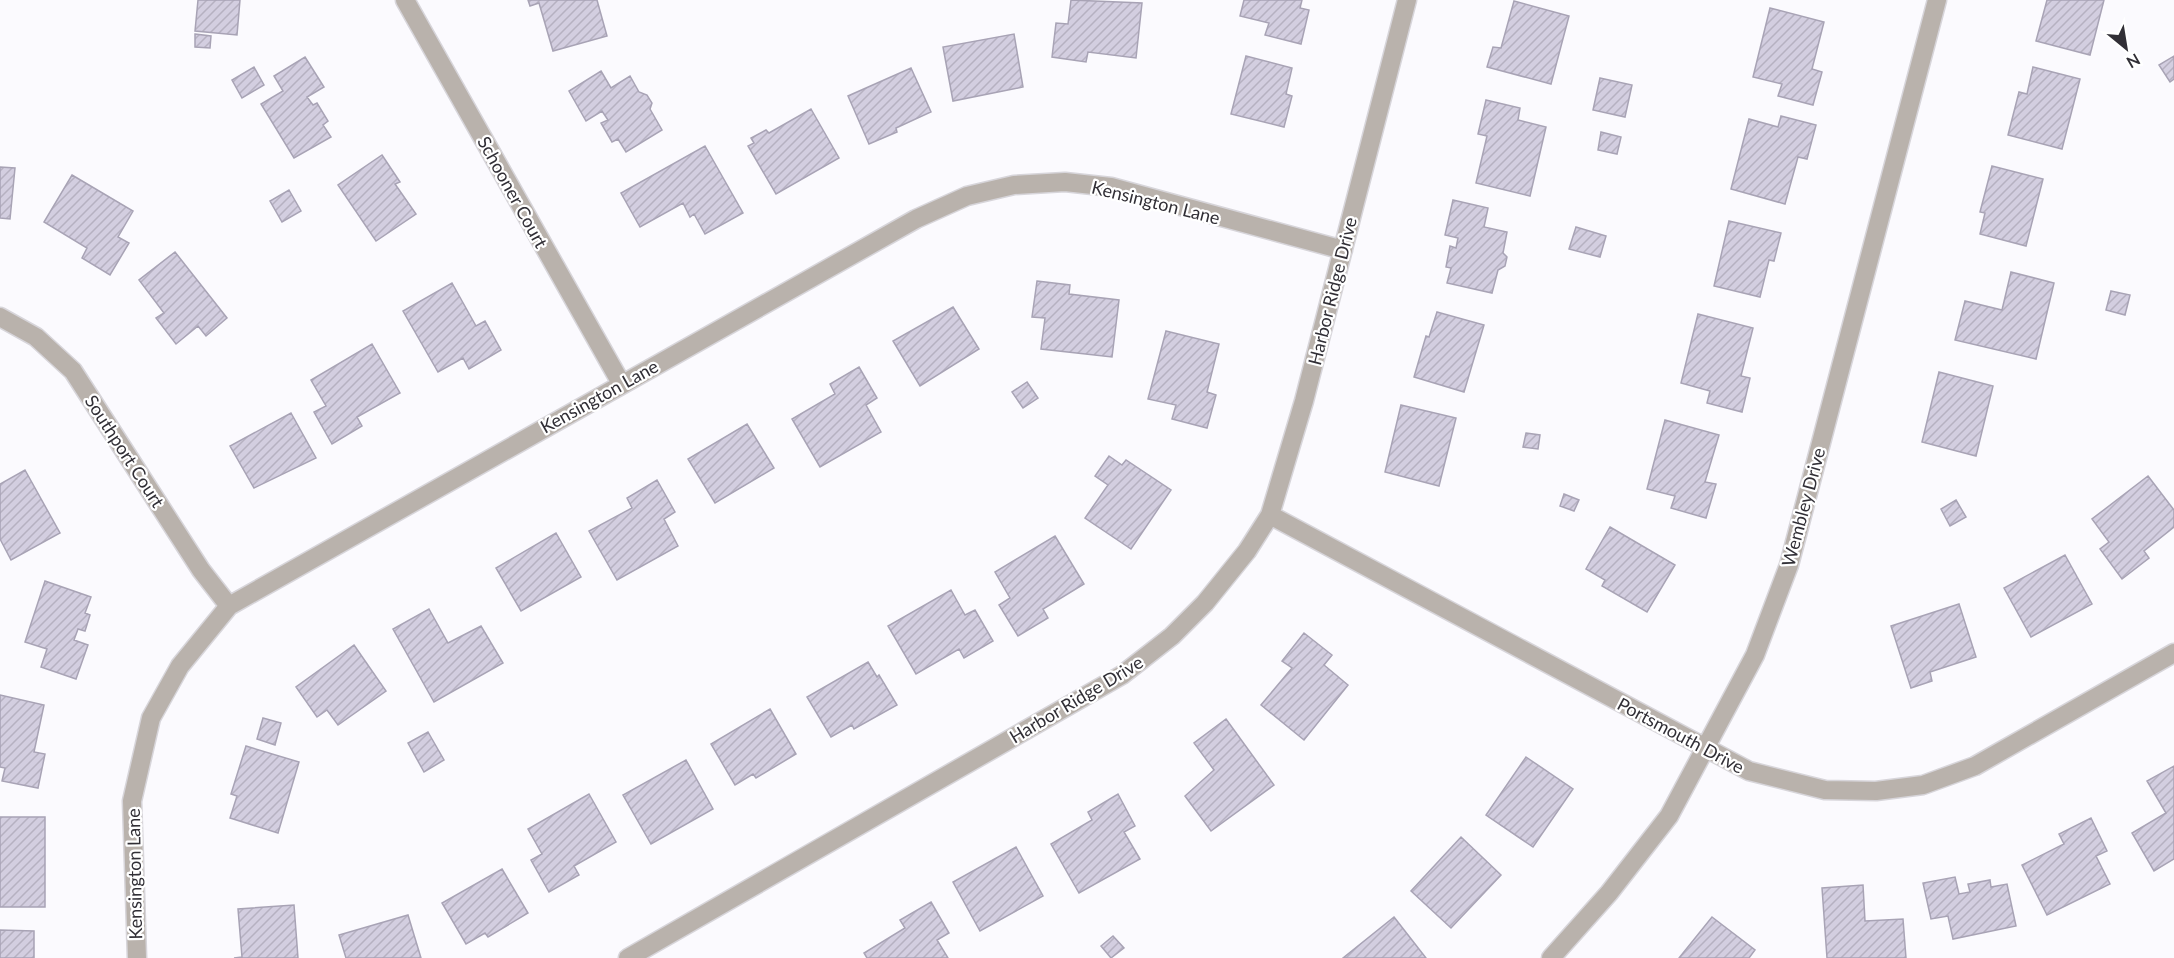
<svg xmlns="http://www.w3.org/2000/svg" width="2174" height="958" font-family="Lato,sans-serif">
  <defs>
    <pattern id="building-hatch" width="6" height="6" patternUnits="userSpaceOnUse" patternTransform="scale(1.5)"><rect width="6" height="6" fill="#d3cee0"/><path d="M-1 1l2-2M0 6l6-6M5 7l2-2" fill="none" stroke="#b6b1c1"/></pattern>
  </defs>
  <rect width="100%" height="100%" fill="#fbfafe"/>
  <!-- building -->
  <path fill="url(#building-hatch)" stroke="#a8a3b5" stroke-width="1.5" d="M198,0H240L237,35L195,31Z
    M528,0H597L607,36L553,51L539,3L530,6Z
    M1071,0L1142,3L1136,58L1088,52L1086,62L1052,57L1056,23L1068,24Z
    M1244,0H1302L1300,8L1309,10L1301,44L1265,35L1269,23L1240,16Z
    M2047,0H2104L2090,55L2036,41Z
    M1514,1L1569,16L1551,84L1487,67L1493,47L1501,48Z
    M1770,8L1824,22L1812,69L1822,72L1813,105L1778,96L1782,84L1753,77Z
    M195,34L211,36L210,48L195,47Z
    M1014,34L1023,87L953,101L943,47Z
    M1246,56L1292,68L1286,94L1292,96L1284,127L1231,114Z
    M2174,56V79L2170,82L2159,65Z
    M305,57L324,87L307,97L313,105L317,103L328,121L323,125L331,137L294,158L261,104L283,91L274,76Z
    M254,67L264,85L242,98L232,80Z
    M2033,67L2080,79L2062,149L2008,135L2019,92L2027,94Z
    M911,68L931,112L896,128L897,132L869,144L848,96Z
    M601,71L611,88L630,76L639,92L647,95L652,103L650,109L662,130L626,152L618,139L612,142L601,123L608,120L602,111L586,121L569,91Z
    M1600,78L1632,85L1625,117L1593,110Z
    M1486,100L1520,108L1518,120L1546,127L1530,196L1476,183L1487,136L1478,134Z
    M811,109L839,158L776,194L748,146L754,143L751,138L766,130L769,133Z
    M1781,116L1816,125L1807,159L1798,157L1785,204L1731,189L1749,119L1778,127Z
    M1601,132L1621,137L1617,154L1598,150Z
    M705,146L743,213L705,234L694,214L690,217L683,203L640,227L621,193Z
    M382,155L400,182L395,184L416,214L376,241L338,185Z
    M1992,166L2043,179L2026,246L1980,234L1985,213L1980,212Z
    M0,167L15,168L10,219L0,218Z
    M72,175L133,211L118,237L129,243L110,275L82,258L87,248L44,222Z
    M289,190L301,211L282,222L270,201Z
    M1453,200L1488,208L1484,227L1507,232L1503,253L1507,257L1505,266L1498,270L1492,293L1447,283L1451,268L1446,267L1450,246L1456,248L1458,238L1445,235Z
    M1729,221L1781,233L1774,261L1769,260L1760,297L1714,286Z
    M1576,227L1606,236L1600,257L1569,249Z
    M175,252L227,318L206,336L198,326L176,344L156,318L164,313L139,280Z
    M2011,272L2054,283L2036,359L1955,340L1965,301L2002,310Z
    M1037,281L1070,285L1069,294L1119,300L1112,357L1041,349L1045,318L1032,317Z
    M452,283L476,326L485,321L501,350L469,369L463,358L438,372L403,311Z
    M2111,291L2130,295L2125,315L2106,310Z
    M953,307L979,349L920,386L893,341Z
    M1437,312L1484,325L1464,392L1414,377L1426,336L1429,337Z
    M1698,314L1753,328L1741,376L1750,378L1742,412L1707,403L1710,391L1681,383Z
    M1166,331L1219,344L1207,392L1216,395L1207,428L1172,419L1176,405L1148,399Z
    M372,344L400,393L357,417L362,426L332,444L314,412L326,406L311,380Z
    M859,367L877,398L866,405L881,432L820,467L792,419L835,394L830,384Z
    M1939,372L1993,386L1976,456L1922,442Z
    M1027,382L1038,398L1023,408L1012,392Z
    M1401,405L1456,418L1439,486L1385,472Z
    M291,413L316,458L254,488L230,446Z
    M1665,420L1719,435L1705,482L1716,484L1706,518L1671,508L1675,496L1647,489Z
    M747,424L774,468L715,503L688,459Z
    M1526,433L1540,435L1538,449L1523,447Z
    M1109,456L1122,465L1126,460L1171,490L1131,549L1085,518L1108,485L1095,476Z
    M25,470L60,533L11,560L0,539V484Z
    M2148,476L2174,510V527L2144,551L2149,558L2122,579L2100,549L2109,542L2092,519Z
    M657,480L675,512L664,519L678,546L617,580L589,531L632,508L627,498Z
    M1564,494L1579,500L1574,511L1560,506Z
    M1956,500L1966,517L1950,526L1941,509Z
    M1610,527L1675,565L1647,612L1602,586L1605,580L1586,569Z
    M556,533L581,577L521,611L496,568Z
    M1055,536L1084,584L1043,609L1048,618L1018,636L999,605L1010,598L995,572Z
    M2065,555L2092,604L2031,637L2004,588Z
    M45,581L91,597L85,613L90,615L85,631L78,629L74,640L88,645L76,679L41,667L47,649L25,642Z
    M951,590L965,615L975,610L993,641L964,658L959,649L916,674L888,626Z
    M1959,604L1976,657L1930,672L1932,681L1911,688L1891,626Z
    M429,609L448,643L481,626L503,663L434,702L393,629Z
    M1304,633L1332,655L1324,665L1348,685L1304,740L1261,705L1292,668L1282,661Z
    M354,645L386,691L338,725L327,710L317,717L296,687Z
    M868,662L877,677L879,675L897,705L854,729L852,725L831,737L807,697Z
    M0,695L44,705L34,752L45,754L38,788L2,781L5,768L0,767Z
    M770,709L796,754L756,778L753,774L735,785L711,744Z
    M263,718L281,723L275,745L257,739Z
    M1226,719L1274,785L1211,831L1185,796L1214,770L1194,743Z
    M428,732L444,760L424,772L408,743Z
    M246,746L299,762L278,833L230,818L237,796L231,794Z
    M1526,757L1573,789L1533,847L1486,815Z
    M686,760L713,809L651,844L623,795Z
    M2174,766V859L2154,871L2132,833L2166,813L2147,781Z
    M589,794L616,842L574,866L579,875L549,892L531,860L542,854L528,829Z
    M1118,794L1135,826L1124,832L1140,859L1079,893L1051,844L1092,820L1088,812Z
    M0,817H45V907H0Z
    M2091,818L2107,851L2096,856L2110,884L2047,915L2022,865L2064,844L2059,834Z
    M1461,837L1501,875L1451,928L1411,891Z
    M1016,847L1043,896L980,931L953,882Z
    M502,869L528,913L488,937L485,933L466,944L442,903Z
    M1955,877L1959,894L1970,892L1968,884L1990,880L1991,887L2007,884L2016,926L1953,939L1948,916L1931,919L1923,883Z
    M1863,885L1865,921L1903,919L1906,958H1827L1822,888Z
    M931,902L949,933L937,940L948,958H867L864,953L905,928L900,920Z
    M294,905L298,958H234L242,957L238,909Z
    M408,915L421,958H346L339,935Z
    M1394,917L1426,958H1343Z
    M1712,917L1755,950L1749,958H1679Z
    M0,930L34,931V958H0Z
    M1113,936L1124,948L1111,958L1101,946Z"/>
  <g fill="none" stroke-linecap="round" stroke-linejoin="round">
    <defs>
      <path id="minor" d="M405,0L621,383
        M0,317L36,337L73,371L201,570L229,606
        M1270,515L1749,771L1825,790L1876,791L1923,785L1975,766L2174,653
        M137,958L132,801L151,718L180,666L229,606L916,219L967,196L1014,185L1065,182L1111,187L1343,250
        M628,958L1122,675L1172,636L1205,603L1247,551L1270,515L1304,401L1407,0
        M1551,958L1609,893L1669,816L1755,655L1789,565L1937,0"/>
    </defs>
    <!-- minor casing -->
    <use href="#minor" stroke="#d7d5da" stroke-width="21"/>
    <!-- minor -->
    <use href="#minor" stroke="#b9b2ac" stroke-width="18"/>
  </g>
  <g text-anchor="middle" dominant-baseline="central" stroke-width="4.5" stroke-linejoin="round" paint-order="stroke">
    <!-- street labels -->
    <g font-size="18" fill="#312f36" stroke="#fff">
      <text transform="translate(513 192) rotate(61)">Schooner Court</text>
      <text transform="translate(1156 202) rotate(14)">Kensington Lane</text>
      <text transform="translate(1332 291) rotate(-76)">Harbor Ridge Drive</text>
      <text transform="translate(599 396) rotate(-29)">Kensington Lane</text>
      <text transform="translate(125 451) rotate(57)">Southport Court</text>
      <text transform="translate(1803 507) rotate(-75)">Wembley Drive</text>
      <text transform="translate(1076 699) rotate(-31)">Harbor Ridge Drive</text>
      <text transform="translate(1681 735) rotate(28)">Portsmouth Drive</text>
      <text transform="translate(134 874) rotate(-91)">Kensington Lane</text>
    </g>
  </g>
  <!-- north arrow -->
  <g transform="translate(2126 48) rotate(150)" stroke="#ffffff" stroke-width="4.5" paint-order="stroke">
  <path d="M0-4.5L10 22L0 15L-10 22Z" fill="#312f36"/>
  <text y="-9" font-size="16" font-weight="bold" text-anchor="middle" fill="#312f36">N</text>
  </g>
</svg>
